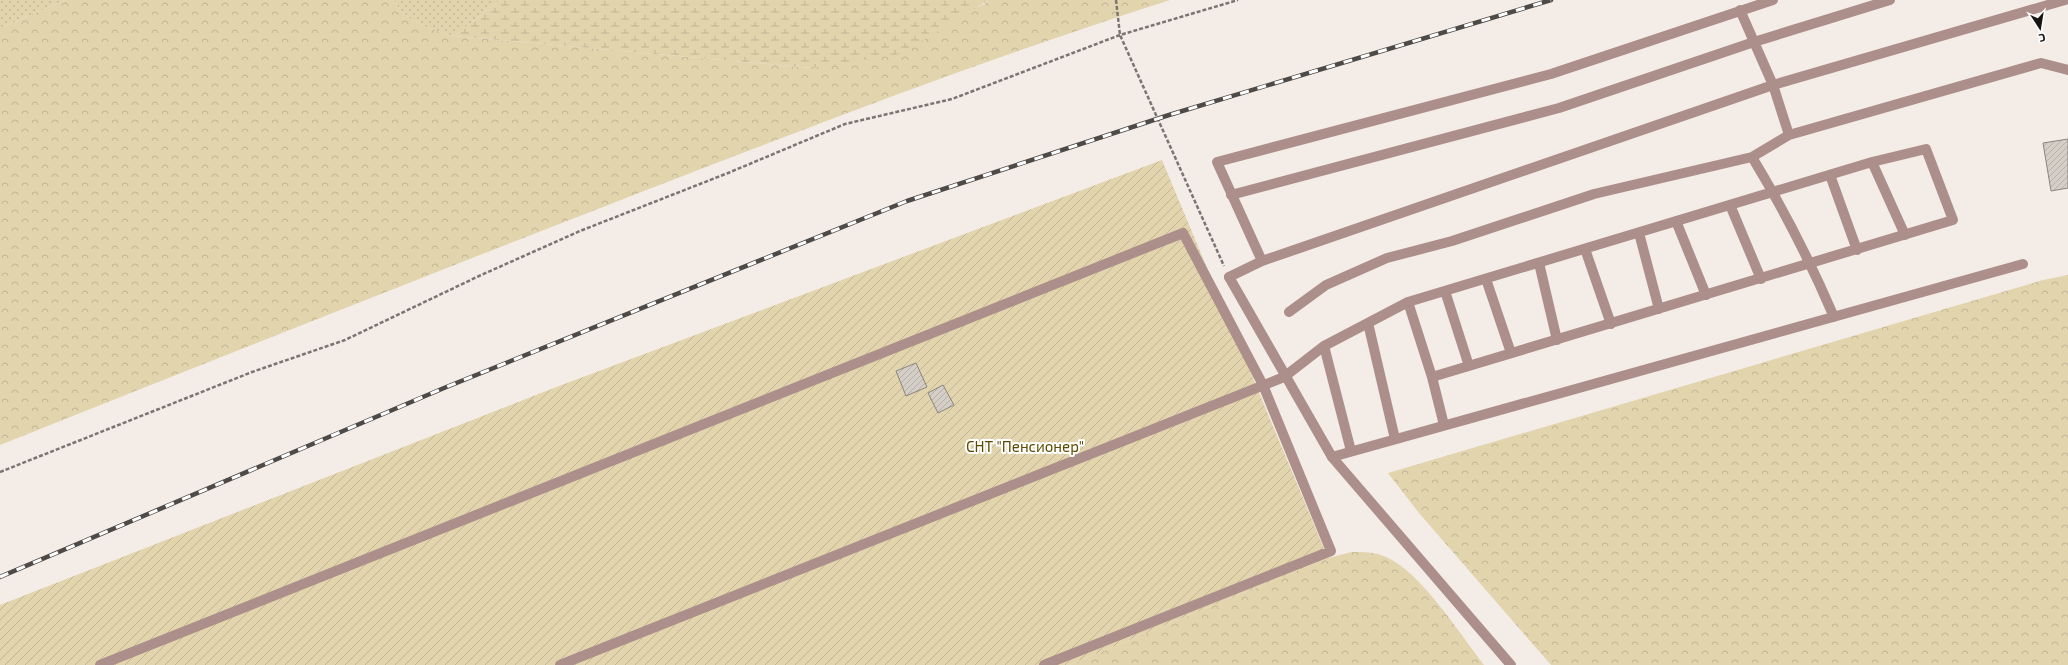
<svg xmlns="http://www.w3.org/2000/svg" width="2068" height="665" font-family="'Exo 2',sans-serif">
  <defs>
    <pattern id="grass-dots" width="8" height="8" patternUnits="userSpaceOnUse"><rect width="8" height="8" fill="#e2d4ad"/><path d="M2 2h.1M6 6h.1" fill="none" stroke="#c1b594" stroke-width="1.8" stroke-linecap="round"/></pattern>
    <pattern id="forest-crowns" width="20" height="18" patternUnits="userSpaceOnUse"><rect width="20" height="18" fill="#e2d4ad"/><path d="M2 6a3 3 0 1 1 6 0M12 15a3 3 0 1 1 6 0" fill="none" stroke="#c1b594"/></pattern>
    <pattern id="wetland-marsh" width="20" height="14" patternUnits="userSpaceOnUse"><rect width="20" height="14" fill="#e2d4ad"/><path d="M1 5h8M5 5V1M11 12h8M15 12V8" fill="none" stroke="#c1b594"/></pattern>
    <pattern id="garden-furrows" width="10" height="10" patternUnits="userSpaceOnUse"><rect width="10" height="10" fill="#e2d4ad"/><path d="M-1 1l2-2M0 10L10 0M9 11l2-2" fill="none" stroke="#c1b594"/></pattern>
    <pattern id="building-hatch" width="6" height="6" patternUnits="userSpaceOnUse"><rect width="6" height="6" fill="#d4cec7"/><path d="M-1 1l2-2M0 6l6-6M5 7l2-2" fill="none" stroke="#b5b0aa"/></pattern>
  </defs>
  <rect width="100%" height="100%" fill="#f4ece7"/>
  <!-- grass -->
  <path fill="url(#grass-dots)" d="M0,0H65L0,28Z
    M393,0H500L454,36C430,29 407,23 393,0Z"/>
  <!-- forest -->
  <path fill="url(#forest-crowns)" d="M65,0H393C407,23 430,29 454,36L812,68L983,5L989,0H1170C986,59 806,128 626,198C417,279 209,362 0,445V28Z
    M2068,275V665H1551L1419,513L1388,473L2043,280Z
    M1352,552C1365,552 1376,552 1388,558C1421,573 1461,635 1484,665H1069L1328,558Z"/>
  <!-- wetland -->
  <path fill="url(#wetland-marsh)" d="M500,0H989L901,54L813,68L454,36Z"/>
  <!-- garden -->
  <path fill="url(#garden-furrows)" d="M1162,160L1328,558L1069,665H0V605L559,386Z"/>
  <!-- building -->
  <path fill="url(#building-hatch)" stroke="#8a847e" d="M2068,139V188L2051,191L2043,143Z
    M916,363L927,387L906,396L896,371Z
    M943,385L954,405L938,413L928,393Z"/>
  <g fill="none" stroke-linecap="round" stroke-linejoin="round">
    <!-- path -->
    <path stroke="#7b7572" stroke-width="2.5" stroke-dasharray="4 2" stroke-linecap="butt" d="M1116,0L1120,35L1224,266
      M0,472L252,372L345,340L479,276L580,231L728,173L845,124L952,99L1120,35L1238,0"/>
    <!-- lane -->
    <path stroke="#ac8f8a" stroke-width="10" d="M1740,10L1773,85L1789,135
      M1752,157C1783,208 1810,261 1834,317
      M1872,162L1905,235
      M1830,175L1857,250
      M1231,195L1559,108L1754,42L1890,0
      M1730,205L1761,279
      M1676,221L1706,295
      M1639,233L1659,309
      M1585,249L1611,324
      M1262,261L1217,162L1551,74L1773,0
      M1539,263L1557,340
      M1229,277L1262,261L1773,85L2065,0
      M1486,279L1511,353
      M1445,291L1469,366
      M1408,302L1432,377L1444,425
      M1289,312L1326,285L1387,258L1452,241L1594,194L1752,157L1789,135L2041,63L2068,70
      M1368,323L1395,439
      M1324,346L1351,451
      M1332,457L2023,264
      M100,665L1183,233L1263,385L1331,551L1044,665
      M560,665L1284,377L1324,346L1408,302L1872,162L1926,149L1953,220L1432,377"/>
    <!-- street -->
    <path stroke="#ac8f8a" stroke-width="10" d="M1229,277L1332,457L1511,665"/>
    <defs>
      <path id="rail" d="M0,577L444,388L907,201L1169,115L1551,0"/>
    </defs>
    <!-- rail casing -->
    <use href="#rail" stroke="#4e4a47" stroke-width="4.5"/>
    <!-- rail -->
    <use href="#rail" stroke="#fff" stroke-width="3" stroke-dasharray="9" stroke-linecap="butt"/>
  </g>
  <g text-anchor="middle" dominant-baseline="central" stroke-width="4" stroke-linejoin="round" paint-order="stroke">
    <!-- park labels -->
    <g font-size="15" fill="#5d4a00" stroke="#fff">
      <text x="1025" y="446">СНТ "Пенсионер"</text>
    </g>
  </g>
  <!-- north arrow -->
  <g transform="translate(2040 28) rotate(168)" stroke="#ffffff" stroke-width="3" paint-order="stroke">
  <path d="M0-3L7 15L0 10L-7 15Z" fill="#171412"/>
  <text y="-6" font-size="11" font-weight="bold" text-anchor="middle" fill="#171412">С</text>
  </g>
</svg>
